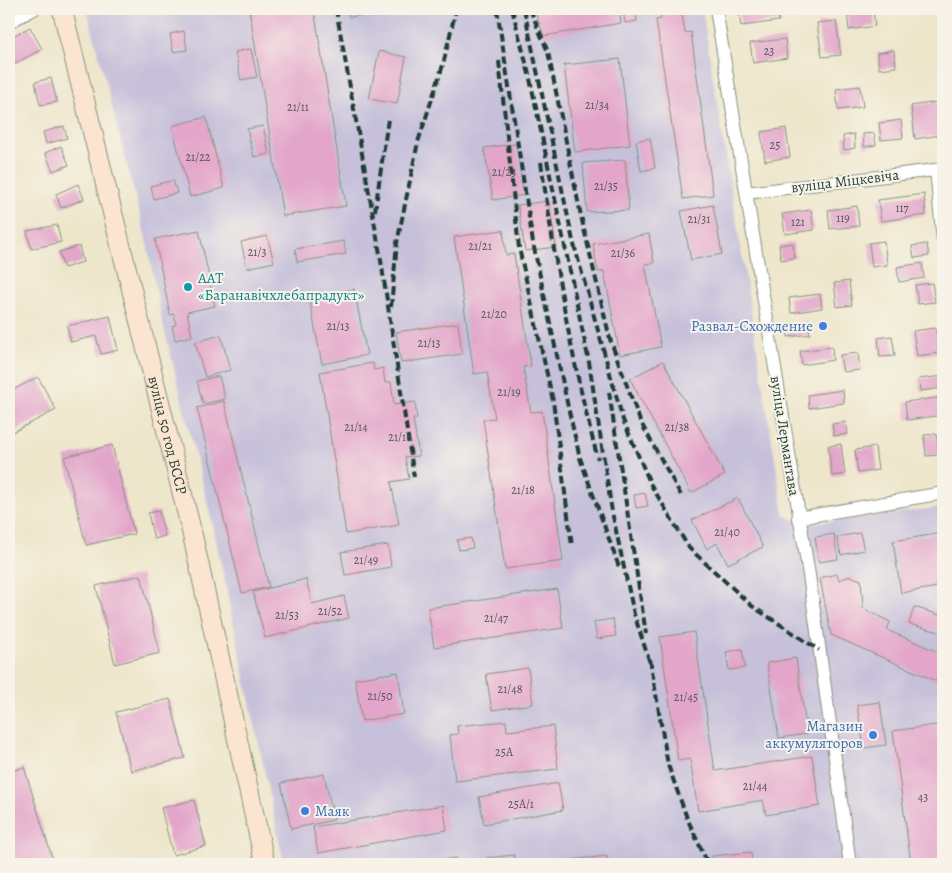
<svg xmlns="http://www.w3.org/2000/svg" width="952" height="873" font-family="Alegreya,serif">
  <rect width="100%" height="100%" fill="#f7f3e8"/>
  <filter id="ink" filterUnits="userSpaceOnUse"><feTurbulence type="fractalNoise" baseFrequency=".02" numOctaves="2"/><feDisplacementMap in="SourceGraphic" scale="10" xChannelSelector="R" yChannelSelector="G"/><feConvolveMatrix kernelMatrix="1 2 1 2 8 2 1 2 1" color-interpolation-filters="sRGB"/></filter>
  <filter id="wash" filterUnits="userSpaceOnUse"><feTurbulence type="fractalNoise" baseFrequency=".0096" numOctaves="4" result="noise"/><feDisplacementMap in="SourceGraphic" scale="20" xChannelSelector="R" yChannelSelector="G"/><feGaussianBlur stdDeviation="1.12" result="paint"/><feColorMatrix in="noise" values="0 0 0 0 0 0 0 0 0 0 0 0 0 0 0 0 0 1.4 0 .05"/><feComposite in="paint" operator="in"/></filter>
  <g filter="url(#wash)">
    <rect width="100%" height="100%" fill="#eee6cb"/>
    <!-- industrial -->
    <path fill="#c6c0da" d="M87,9H702L784,515L805,524L943,507V864H284L214,530L162,320L146,239Z"/>
    <g id="blocks">
      <!-- building -->
      <path fill="#e3a6ca" d="M249,9H314L346,206L283,216Z
        M348,9H364L365,15L349,17Z
        M534,9H619L621,23L544,36Z
        M623,9H635L637,21L625,23Z
        M659,9H681L685,33L691,32L713,195L683,199L656,20L661,19Z
        M738,9H777L779,21L741,26Z
        M863,9H873L875,26L849,30L847,11Z
        M836,21L841,55L822,57L817,23Z
        M30,27L42,49L9,67V38Z
        M184,31L187,50L173,52L170,34Z
        M785,39L787,58L753,63L750,43Z
        M251,49L257,77L241,80L235,52Z
        M894,50L896,67L879,69L877,53Z
        M379,51L406,57L397,104L369,99Z
        M620,59L630,145L575,152L564,65Z
        M51,78L57,102L40,105L35,82Z
        M860,86L863,107L838,110L836,89Z
        M937,102L941,135L915,139L911,106Z
        M206,117L224,188L190,197L172,126Z
        M901,120L903,138L881,140L879,123Z
        M64,126L67,138L46,144L43,132Z
        M263,126L269,154L254,157L247,129Z
        M786,128L790,157L765,161L761,132Z
        M874,133L876,145L864,147L863,134Z
        M854,134L855,148L844,150L843,136Z
        M650,138L655,168L641,171L636,141Z
        M516,144L524,195L493,200L484,148Z
        M61,146L69,165L53,171L45,153Z
        M625,160L629,210L587,212L583,163Z
        M173,180L177,193L154,199L151,186Z
        M78,184L84,199L61,208L56,194Z
        M924,194L926,215L881,221L878,200Z
        M549,201L556,247L525,251L518,205Z
        M713,205L722,254L691,260L681,211Z
        M857,206L859,226L830,229L828,210Z
        M811,210L814,230L785,234L782,214Z
        M57,225L61,242L31,249L27,231Z
        M199,230L215,306L187,312L192,336L175,340L172,326L176,325L174,314L170,315L155,239Z
        M503,230L506,255L514,254L531,366L523,367L531,412L542,411L563,561L505,569L483,419L495,418L487,372L474,374L454,237Z
        M649,234L654,263L645,264L661,347L620,355L604,271L598,272L593,244Z
        M267,236L274,262L247,268L241,242Z
        M344,241L346,254L297,262L295,249Z
        M884,241L887,265L872,267L869,243Z
        M793,243L795,258L781,260L779,245Z
        M927,244L929,256L914,258L912,246Z
        M79,246L83,262L64,268L59,252Z
        M922,263L924,278L899,282L897,267Z
        M849,281L852,305L837,307L834,283Z
        M932,283L935,302L918,304L915,285Z
        M354,289L367,355L322,364L309,298Z
        M820,294L822,308L791,313L789,298Z
        M110,316L118,350L101,354L96,336L71,342L67,326Z
        M808,322L810,334L788,337L786,325Z
        M458,323L462,354L401,363L396,332Z
        M935,328L939,353L917,356L913,331Z
        M221,335L230,370L205,377L195,342Z
        M892,336L895,356L880,357L878,338Z
        M832,347L833,360L802,365L800,351Z
        M858,353L860,370L843,372L840,355Z
        M663,361L725,475L691,493L630,379Z
        M373,363L374,370L383,368L385,383L391,382L394,405L415,402L417,419H413L419,456L405,457L409,479L391,482L399,525L346,534L320,372Z
        M219,376L225,399L203,404L197,381Z
        M943,376V388L920,391L919,379Z
        M38,377L56,410L9,434V392Z
        M843,390L844,403L809,408L808,395Z
        M943,397V415L907,420L905,402Z
        M224,401L269,587L242,593L197,408Z
        M846,422L848,434L834,436L832,424Z
        M936,434L939,455L926,456L924,435Z
        M841,444L845,474L832,476L828,446Z
        M112,445L134,534L86,545L64,457Z
        M875,447L878,470L858,473L855,450Z
        M645,493L648,506L636,508L634,495Z
        M738,498L763,547L728,564L717,543L707,549L692,520Z
        M159,511L165,536L154,539L148,513Z
        M860,533L864,550L841,555L837,537Z
        M943,533V586L901,593L893,541Z
        M834,534L838,559L819,562L815,537Z
        M471,538L473,548L459,550L457,540Z
        M388,545L391,567L345,575L341,552Z
        M837,574L839,580L850,576L861,580L863,608L890,622L887,630L943,654V684L831,635L820,578Z
        M141,575L160,653L115,664L96,586Z
        M306,579L312,604L344,596L349,618L265,638L253,592Z
        M557,589L563,628L434,647L428,608Z
        M914,607L943,616V633L909,624Z
        M613,619L616,636L597,639L594,622Z
        M694,632L715,771L812,756L820,806L766,815L763,800L698,811L690,759L678,761L660,637Z
        M742,649L745,668L729,670L726,652Z
        M796,658L807,734L779,738L767,663Z
        M528,668L533,704L492,710L486,674Z
        M398,672L404,714L362,721L355,679Z
        M170,699L185,758L131,771L116,712Z
        M880,702L886,745L864,748L857,705Z
        M506,721L507,731L553,726L558,769L455,781L450,735L458,734L457,726Z
        M943,724V864H911L893,731Z
        M24,767L54,864H9V772Z
        M324,774L334,820L291,829L281,783Z
        M558,783L563,810L484,824L479,797Z
        M194,800L206,846L173,855L161,808Z
        M443,805L447,830L318,853L313,827Z
        M751,852L752,864H713L712,856Z
        M514,855L515,864H487L486,858Z
        M607,856L608,864H551L550,862Z
        M456,858L457,864H422V863Z"/>
    </g>
  </g>
  <g filter="url(#ink)">
    <use href="#blocks" fill-opacity="0" stroke="#869280" stroke-width="1"/>
    <g fill="none" stroke-linecap="round" stroke-linejoin="round">
      <defs>
        <path id="street" d="M716,9L809,575L850,864
          M9,22L34,9
          M936,170L943,241
          M746,193L943,169
          M798,518L943,493"/>
        <g id="secondary">
          <path id="s1" d="M62,9L192,533L265,864"/>
        </g>
      </defs>
      <!-- street casing -->
      <use href="#street" stroke="#869280" stroke-width="14"/>
      <!-- secondary casing -->
      <use href="#secondary" stroke="#869280" stroke-width="21"/>
      <!-- street -->
      <use href="#street" stroke="#fff" stroke-width="12"/>
      <!-- secondary -->
      <use href="#secondary" stroke="#fce5d0" stroke-width="19"/>
      <!-- rail -->
      <path stroke="#1f3d34" stroke-width="4" stroke-dasharray="8 4" stroke-linecap="butt" d="M336,9L380,254L414,477
        M497,9L533,243L568,407L580,458L619,567
        M512,9L529,74L589,362L612,512L634,614L651,666
        M524,9L573,241L623,420L651,485L689,548L752,606L819,650
        M530,9L548,52L581,216L610,339L640,421L682,497
        M499,61L519,248L553,401L572,546
        M541,162C555,261 571,361 598,459
        M375,211L388,119
        M391,307L397,243L418,142L443,65L456,9
        M609,392L646,634
        M650,659L668,765L687,818L708,864"/>
    </g>
  </g>
  <!-- markers -->
  <circle fill="#0f9aa8" stroke="#f7f3e8" stroke-width="2" cx="188" cy="287" r="5"/>
  <g fill="#3f7fe0" stroke="#f7f3e8" stroke-width="2">
    <circle cx="823" cy="326" r="5"/>
    <circle cx="873" cy="735" r="5"/>
    <circle cx="305" cy="811" r="5"/>
  </g>
  <g text-anchor="middle" dominant-baseline="central" stroke-width="4" stroke-linejoin="round" paint-order="stroke">
    <!-- number labels -->
    <g font-size="12" fill="#50575a">
      <text x="769" y="51">23</text>
      <text x="597" y="105">21/34</text>
      <text x="298" y="107">21/11</text>
      <text x="775" y="145">25</text>
      <text x="198" y="157">21/22</text>
      <text x="504" y="172">21/23</text>
      <text x="606" y="186">21/35</text>
      <text x="902" y="208">117</text>
      <text x="843" y="218">119</text>
      <text x="699" y="219">21/31</text>
      <text x="798" y="222">121</text>
      <text x="480" y="246">21/21</text>
      <text x="257" y="252">21/3</text>
      <text x="623" y="253">21/36</text>
      <text x="494" y="314">21/20</text>
      <text x="338" y="326">21/13</text>
      <text x="429" y="343">21/13</text>
      <text x="509" y="392">21/19</text>
      <text x="356" y="427">21/14</text>
      <text x="677" y="427">21/38</text>
      <text x="400" y="437">21/16</text>
      <text x="523" y="490">21/18</text>
      <text x="727" y="532">21/40</text>
      <text x="366" y="560">21/49</text>
      <text x="330" y="611">21/52</text>
      <text x="287" y="615">21/53</text>
      <text x="496" y="618">21/47</text>
      <text x="510" y="689">21/48</text>
      <text x="380" y="696">21/50</text>
      <text x="686" y="697">21/45</text>
      <text x="504" y="752">25А</text>
      <text x="755" y="786">21/44</text>
      <text x="923" y="797">43</text>
      <text x="521" y="804">25А/1</text>
    </g>
    <!-- street labels -->
    <g font-size="15" fill="#1f3d34" stroke="#f7f3e8">
      <text transform="translate(845 181) rotate(-7)">вуліца Міцкевіча</text>
      <text stroke="none"><textPath href="#s1" startOffset="439">вуліца 50 год БССР</textPath></text>
      <text transform="translate(785 436) rotate(81)">вуліца Лермантава</text>
    </g>
    <!-- culture labels -->
    <g font-size="15" fill="#0d838f" stroke="#f7f3e8" text-anchor="start">
      <text x="198" y="278">ААТ<tspan x="198" dy="17">«Баранавічхлебапрадукт»</tspan></text>
    </g>
    <!-- shop labels -->
    <g font-size="15" fill="#366cbe" stroke="#f7f3e8" text-anchor="end">
      <text x="813" y="326">Развал-Схождение</text>
      <text x="863" y="726">Магазин<tspan x="863" dy="17">аккумуляторов</tspan></text>
      <text x="315" y="811" text-anchor="start">Маяк</text>
    </g>
  </g>
  <!-- margin -->
  <rect width="952" height="873" fill="none" stroke="#f7f3e8" stroke-width="30"/>
</svg>
